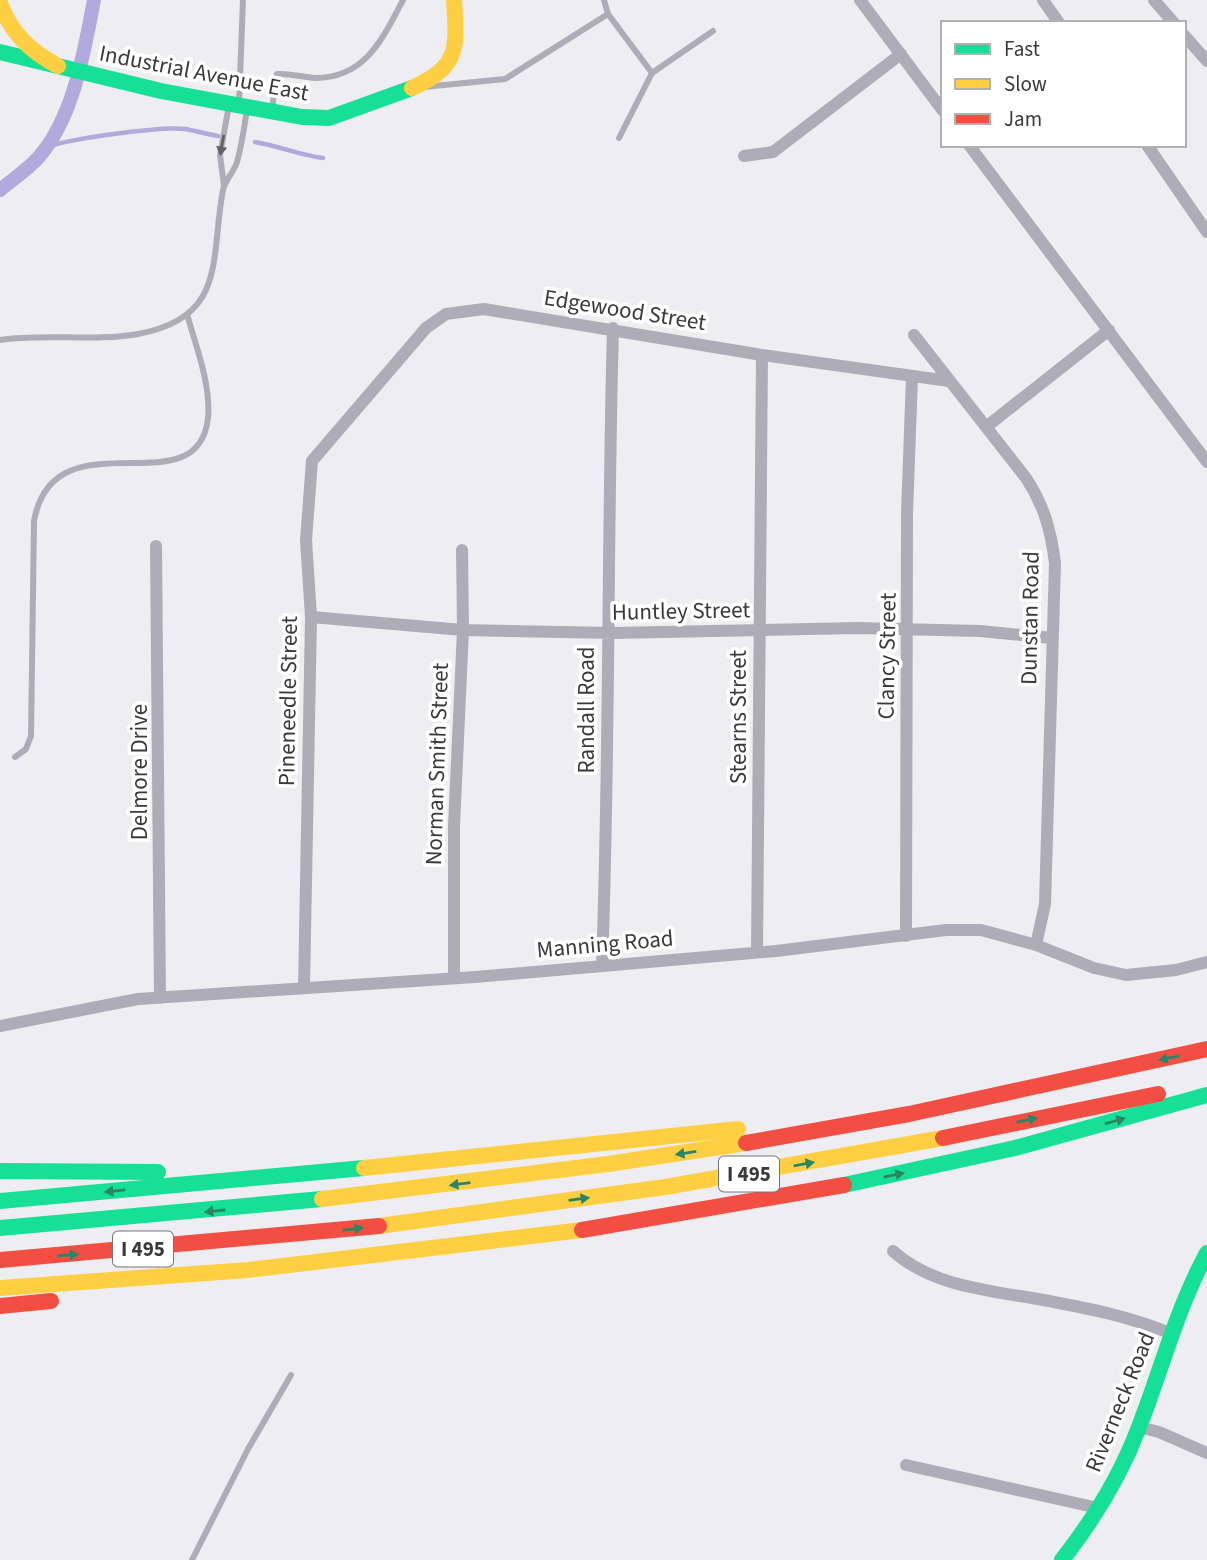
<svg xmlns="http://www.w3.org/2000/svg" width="1207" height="1560" font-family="'Source Sans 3',sans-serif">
  <rect width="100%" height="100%" fill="#eeedf1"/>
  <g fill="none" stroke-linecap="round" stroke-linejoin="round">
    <!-- stream -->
    <path stroke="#b2a9dd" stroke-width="4.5" d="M255,142C279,146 299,155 323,158
      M44,148C66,139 161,126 185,129C196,131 207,134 218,136"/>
    <!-- canal -->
    <path stroke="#b2a9dd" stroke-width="14" d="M0,190C12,180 27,170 38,158C74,117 84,52 94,0"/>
    <!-- lane -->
    <path stroke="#aeadb7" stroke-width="6" d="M604,0L608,14L652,73
      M424,87L505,79L608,14
      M239,104L243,0
      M272,109L277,74C289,73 302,77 315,78C365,78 382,40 403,0
      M619,138L652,73L713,31
      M224,186L220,155L229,105
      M0,340C46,333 92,342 138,334C228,318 210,257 223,190C225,180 234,172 237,162C242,145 244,127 247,110
      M15,757L26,749L31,736L34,521C54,411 198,511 208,418C211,384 196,347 187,314
      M192,1560L248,1449L291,1375"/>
    <!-- street -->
    <path stroke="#aeadb7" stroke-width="12" d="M860,0L943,111
      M1043,0L1059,23
      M1154,0L1174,23
      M1184,35L1207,61
      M969,145L1207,462
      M1147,145L1207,232
      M744,156L773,152L901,54
      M914,335L1026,478C1044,505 1051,531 1055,563L1045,904L1036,945
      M986,427L1109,330
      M156,546L160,998
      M311,617L463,630L613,633L857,628L980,631L1052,638
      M906,936L907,514L912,377
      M757,952L762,355
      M602,965C610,753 607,541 613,328
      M454,978V826L463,630L462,550
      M304,988L311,617L306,540L312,461L426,328L446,314L484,309L762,355L949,381
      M0,1026L138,999L475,977L776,951L946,930H981L1036,945L1094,968L1126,975L1176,970L1207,962
      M893,1251C933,1288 997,1291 1049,1301C1091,1309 1132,1317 1172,1334
      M1139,1427L1159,1432L1207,1453
      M906,1465L1098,1508"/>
    <!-- fast -->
    <path stroke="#16e098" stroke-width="16" d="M0,52L161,91L302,117L329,118L412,88
      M0,1171L158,1172
      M844,1185L1015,1148L1207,1095
      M0,1201L364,1168
      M0,1228L322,1199
      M1062,1560C1094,1519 1121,1475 1139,1427C1162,1368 1177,1308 1207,1253"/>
    <!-- slow -->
    <path stroke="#ffcf43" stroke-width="16" d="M0,3C11,33 30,51 58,66
      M412,88C460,66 457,48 454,0
      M364,1168L738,1129
      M322,1199L608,1164L746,1143
      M379,1226L665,1187L943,1138
      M0,1288L248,1270L582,1230"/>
    <!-- jam -->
    <path stroke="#f24e42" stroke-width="16" d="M943,1138L1158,1094
      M746,1143L909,1114L1207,1049
      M582,1230L844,1185
      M0,1260L379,1226
      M0,1306L51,1301"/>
  </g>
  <!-- one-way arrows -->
  <defs><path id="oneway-solid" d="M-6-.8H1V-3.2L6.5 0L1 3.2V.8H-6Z" transform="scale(1.75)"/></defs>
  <use fill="#636268" href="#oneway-solid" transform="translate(222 145) rotate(100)"/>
  <g fill="#2a8566">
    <use href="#oneway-solid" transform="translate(1169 1058) rotate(167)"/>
    <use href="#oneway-solid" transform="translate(1027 1120) rotate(-12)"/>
    <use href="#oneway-solid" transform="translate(1115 1121) rotate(-16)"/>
    <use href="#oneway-solid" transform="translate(686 1153) rotate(171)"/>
    <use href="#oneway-solid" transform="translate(804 1164) rotate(-10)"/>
    <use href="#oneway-solid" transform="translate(894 1175) rotate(-12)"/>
    <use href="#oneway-solid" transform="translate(460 1184) rotate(173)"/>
    <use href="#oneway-solid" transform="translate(115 1191) rotate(174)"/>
    <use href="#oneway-solid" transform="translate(579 1199) rotate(-8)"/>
    <use href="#oneway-solid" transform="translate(215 1211) rotate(174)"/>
    <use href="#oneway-solid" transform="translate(353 1229) rotate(-7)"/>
    <use href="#oneway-solid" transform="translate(68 1255) rotate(-4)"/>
  </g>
  <g text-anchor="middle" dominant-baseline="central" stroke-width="7" stroke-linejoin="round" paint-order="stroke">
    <!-- shield labels -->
    <g fill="#fff" stroke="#757577" stroke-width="2">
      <rect x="719" y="1156.5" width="60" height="35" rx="5"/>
      <rect x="113" y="1231.5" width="60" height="35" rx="5"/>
    </g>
    <g font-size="21" font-weight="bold" fill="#3a3a3d">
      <text x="749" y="1174">I 495</text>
      <text x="143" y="1249">I 495</text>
    </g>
    <!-- street labels -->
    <g font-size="23" fill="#3a3a3d" stroke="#fff">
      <text transform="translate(204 73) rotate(11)">Industrial Avenue East</text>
      <text transform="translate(625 310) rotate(9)">Edgewood Street</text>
      <text transform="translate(681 611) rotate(-1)">Huntley Street</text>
      <text transform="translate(1030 618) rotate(-89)">Dunstan Road</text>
      <text transform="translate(887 656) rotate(-89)">Clancy Street</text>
      <text transform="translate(288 701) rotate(-89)">Pineneedle Street</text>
      <text transform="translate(586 710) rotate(-90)">Randall Road</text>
      <text transform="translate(738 717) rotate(-90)">Stearns Street</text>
      <text transform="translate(437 764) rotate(-88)">Norman Smith Street</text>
      <text transform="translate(139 772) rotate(-90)">Delmore Drive</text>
      <text transform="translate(605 944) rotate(-5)">Manning Road</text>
      <text transform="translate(1120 1402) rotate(-68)">Riverneck Road</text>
    </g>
  </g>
  <!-- legend -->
  <rect x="941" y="21" width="245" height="126" fill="#ffffff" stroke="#b0b0b1" stroke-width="2"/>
  <rect x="955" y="44" width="35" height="10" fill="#16e098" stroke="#b0b0b1" stroke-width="2"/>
  <text x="1004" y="56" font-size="21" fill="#3a3a3d">Fast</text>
  <rect x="955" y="79" width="35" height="10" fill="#ffcf43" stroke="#b0b0b1" stroke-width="2"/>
  <text x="1004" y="91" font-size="21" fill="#3a3a3d">Slow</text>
  <rect x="955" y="114" width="35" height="10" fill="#f24e42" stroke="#b0b0b1" stroke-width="2"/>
  <text x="1004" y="126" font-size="21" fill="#3a3a3d">Jam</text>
</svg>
